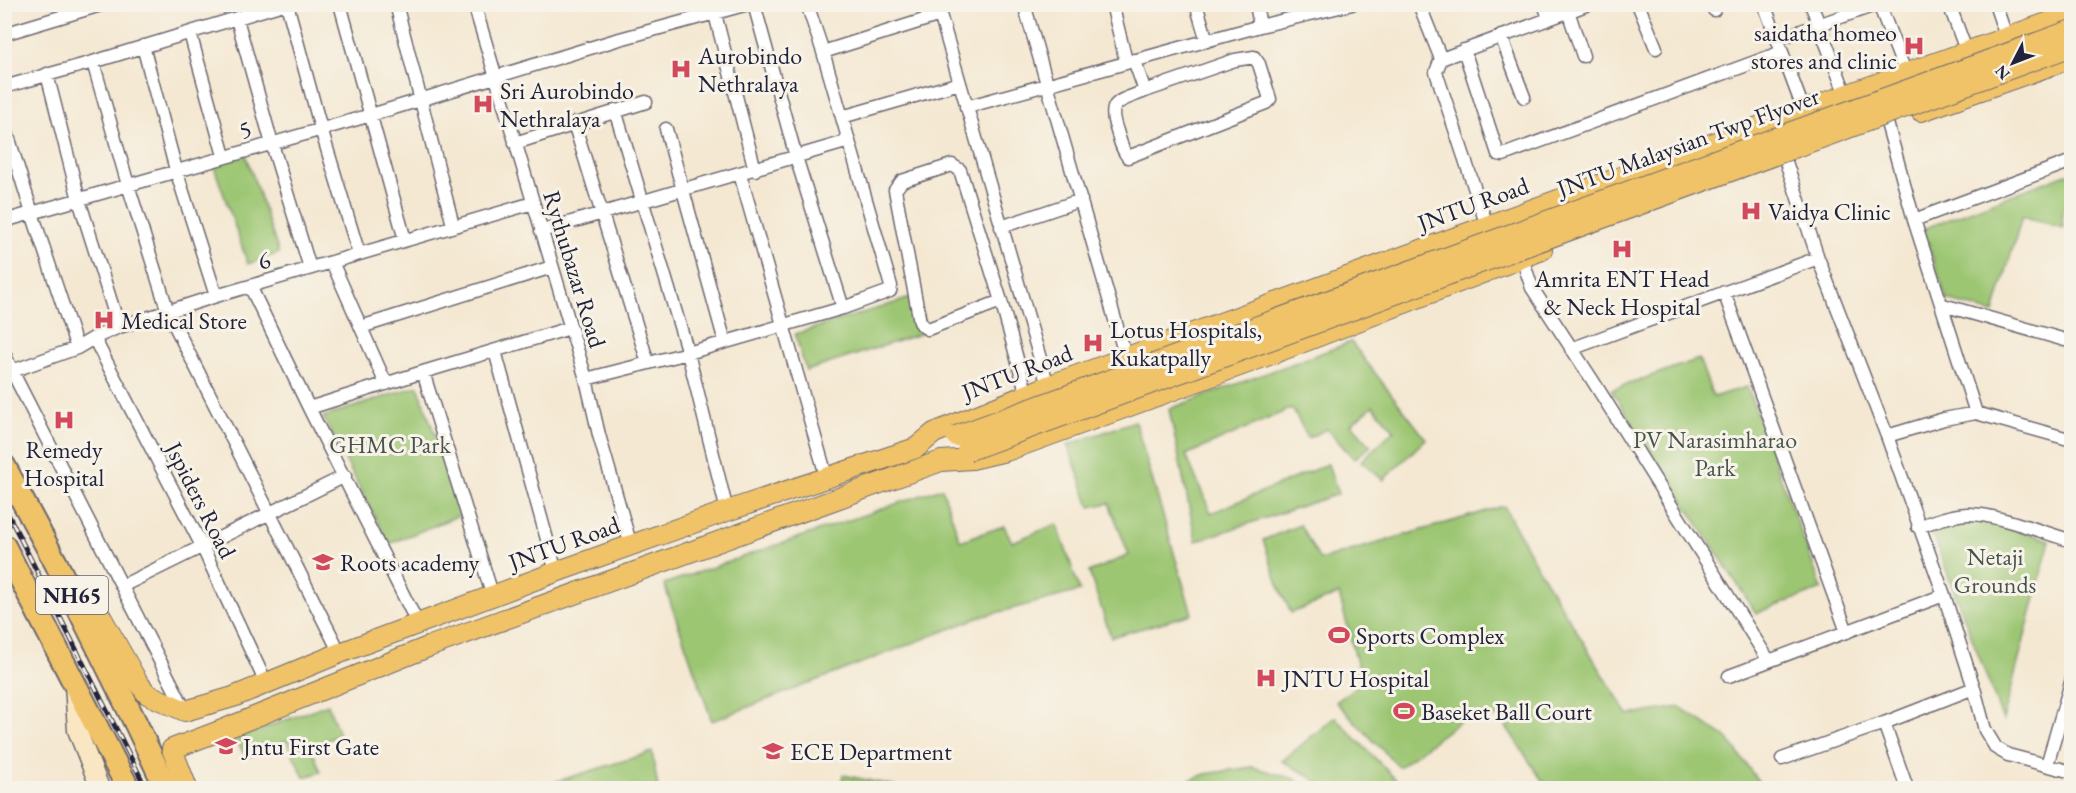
<svg xmlns="http://www.w3.org/2000/svg" width="2076" height="793" font-family="'EB Garamond',serif">
  <rect width="100%" height="100%" fill="#f7f3e8"/>
  <filter id="ink" filterUnits="userSpaceOnUse"><feTurbulence type="fractalNoise" baseFrequency=".0167" numOctaves="2"/><feDisplacementMap in="SourceGraphic" scale="12" xChannelSelector="R" yChannelSelector="G"/><feConvolveMatrix kernelMatrix="1 2 1 2 8 2 1 2 1" color-interpolation-filters="sRGB"/></filter>
  <filter id="wash" filterUnits="userSpaceOnUse"><feTurbulence type="fractalNoise" baseFrequency=".008" numOctaves="4" result="noise"/><feDisplacementMap in="SourceGraphic" scale="24" xChannelSelector="R" yChannelSelector="G"/><feGaussianBlur stdDeviation="1.35" result="paint"/><feColorMatrix in="noise" values="0 0 0 0 0 0 0 0 0 0 0 0 0 0 0 0 0 1.4 0 .05"/><feComposite in="paint" operator="in"/></filter>
  <g filter="url(#wash)">
    <rect width="100%" height="100%" fill="#f4e8d2"/>
    <!-- green -->
    <path fill="#9cc672" stroke="#5f7456" stroke-width="1.5" d="M245,153L279,253L248,264L213,164Z
      M2071,172V207L2062,210L2063,228L2022,216L1994,313L1947,300L1923,229Z
      M917,296L926,332L806,371L795,334Z
      M1351,342L1426,439L1383,480L1361,461L1394,430L1373,406L1351,424L1371,446L1354,459L1327,429L1308,438L1292,408L1186,455L1211,513L1328,464L1338,494L1196,541L1169,409Z
      M1699,359L1713,397L1747,387L1822,589L1756,613L1611,390Z
      M418,386L462,514L389,544L323,417Z
      M1135,421L1192,614L1111,637L1089,572L1129,555L1109,503L1090,507L1068,445Z
      M942,488L960,541L1004,526L1012,542L1057,524L1080,591L980,617L712,721L664,584Z
      M1504,506L1539,570L1628,715L1680,707L1728,739L1763,788H1547L1500,717L1464,718L1399,767L1336,702L1362,682L1339,594L1291,613L1278,584L1263,540L1300,525L1320,560Z
      M1979,518L2050,540L2003,720L1930,527L1943,522Z
      M328,704L339,735L311,747L321,772L304,777L286,740L246,758L236,739Z
      M1335,717L1404,788H1325L1306,774L1282,761Z
      M652,752L658,788H535Z
      M1252,767L1295,779L1304,788H1170L1205,774Z
      M843,775L905,788H841Z"/>
  </g>
  <g filter="url(#ink)">
    <g fill="none" stroke-linecap="round" stroke-linejoin="round">
      <defs>
        <path id="street" d="M287,4L321,129L359,254
          M340,4L405,240
          M396,4L453,225
          M474,4L586,379L599,435L631,546
          M754,4L796,157L843,308
          M937,4L1048,386
          M1024,4L1126,358
          M1112,4L1126,61
          M1196,4L1207,41
          M1256,4L1260,26
          M1419,4L1441,59L1436,72L1487,226
          M1544,4L1549,18
          M1638,4L1656,48
          M1712,4L1714,10
          M1764,4L1804,111
          M1811,4L1846,95
          M1879,4L1906,74
          M1949,4L1967,53
          M1995,4L2007,39
          M1568,11L1583,56
          M715,14L755,170
          M237,19L272,144L310,268L332,262L386,384
          M190,33L224,156
          M4,34L104,4
          M1501,36L1524,97
          M1778,39L1878,4
          M143,46L176,170L216,296
          M1464,50L1498,154L1503,155L1782,52
          M823,52L940,15
          M1441,59L1589,4
          M1134,60L1145,91L1235,60L1254,57L1259,64L1270,99L1266,103L1128,157C1122,150 1120,141 1117,131C1106,100 1119,102 1145,91
          M93,62L283,4
          M47,74L79,200L119,327
          M4,87L93,62L128,185L168,312L340,653
          M966,107L1260,26L1352,4
          M615,110L688,353L727,511
          M842,117L960,83
          M4,123L32,213L77,348
          M574,123L648,363
          M1887,123L1914,220L2072,161
          M666,129L725,342
          M515,143L646,102
          M1785,159L1818,258L1887,436L1944,595L1974,688L1985,730L1996,748L2008,755L2072,772
          M740,174L827,479
          M1914,220L1976,413
          M4,221L371,115L616,40L748,4
          M1001,227L1081,200
          M541,231L849,141
          M1522,258L1532,288L1593,381L1769,661
          M250,286L309,408L418,624
          M1724,292L1847,632
          M1001,301L928,329L923,326L920,322L895,190L902,181L952,165L960,170L1001,301L1027,395
          M1943,305L2072,342
          M361,327L552,267
          M94,338L202,546L266,683
          M1571,349L1818,258
          M495,351L556,572
          M4,353L12,371L185,710
          M12,371L77,348L94,338L119,327L216,296L533,203
          M423,372L493,597
          M586,379L688,353L843,308L890,291L891,286L823,52L807,4
          M309,408L423,372L570,328
          M1887,436L1944,419L1976,413L2072,440
          M1918,527C1934,521 1950,515 1968,514C1993,513 2045,533 2072,541
          M122,586L345,476
          M1729,676L1944,595
          M1884,723L1974,688
          M1782,759L1884,723L1907,788
          M2047,765L2072,679"/>
        <path id="secondary" d="M74,684L77,730L100,788"/>
        <path id="primary" d="M1921,111L2072,58
          M69,590L82,592L90,597L137,681L147,694L185,711L233,697L340,653L556,572L727,511L916,448L934,433L1048,386L1846,95L2072,14
          M187,788L172,749L222,730L428,647L941,461L972,459L1006,451L1272,354L1542,250"/>
        <path id="highway" d="M4,466L57,565L137,726L166,788
          M4,546L128,788"/>
      </defs>
      <!-- street casing -->
      <use href="#street" stroke="#6c6770" stroke-width="15"/>
      <!-- secondary casing -->
      <use href="#secondary" stroke="#6c6770" stroke-width="21"/>
      <!-- primary casing -->
      <use href="#primary" stroke="#6c6770" stroke-width="22"/>
      <!-- highway casing -->
      <use href="#highway" stroke="#6c6770" stroke-width="26"/>
      <!-- street -->
      <use href="#street" stroke="#fff" stroke-width="12"/>
      <!-- secondary -->
      <use href="#secondary" stroke="#f9e7c3" stroke-width="18"/>
      <!-- primary -->
      <use href="#primary" stroke="#f0c369" stroke-width="20"/>
      <!-- highway -->
      <use href="#highway" stroke="#f0c369" stroke-width="22"/>
      <defs>
        <path id="rail" d="M4,506L146,788"/>
      </defs>
      <!-- rail casing -->
      <use href="#rail" stroke="#22223b" stroke-width="5"/>
      <!-- rail -->
      <use href="#rail" stroke="#f7f3e8" stroke-width="3" stroke-dasharray="9" stroke-linecap="butt"/>
      <defs>
        <path id="primary-bridge" d="M956,436L2072,30
          M967,451L2072,46"/>
      </defs>
      <!-- primary-bridge casing -->
      <use href="#primary-bridge" stroke="#6c6770" stroke-width="22" stroke-linecap="butt"/>
      <!-- primary-bridge -->
      <use href="#primary-bridge" stroke="#f0c369" stroke-width="20"/>
    </g>
  </g>
  <!-- icons -->
  <defs>
    <symbol id="hospital-bare" viewBox="-9 -9 18 18"><path d="M-5-5h3v3.5h4V-5h3V5h-3V1.5h-4V5h-3Z" fill="#d1495b" stroke="#f7f3e8" stroke-width="2.5" paint-order="stroke"/></symbol>
    <symbol id="university-bare" viewBox="-9 -9 18 18"><path d="M0-5L7-2L0 1L-7-2ZM-4 1L0 2.5L4 1V4Q0 6-4 4Z" fill="#d1495b" stroke="#f7f3e8" stroke-width="2.5" paint-order="stroke"/></symbol>
    <symbol id="stadium-bare" viewBox="-9 -9 18 18"><path d="M0-5a6.5 5 0 1 0 0 10a6.5 5 0 1 0 0-10ZM-3.5-1.8h7v3.6h-7Z" fill="#d1495b" stroke="#f7f3e8" stroke-width="2.5" paint-order="stroke"/></symbol>
  </defs>
  <g fill-rule="evenodd">
    <use href="#hospital-bare" x="1899" y="31" width="30" height="30"/>
    <use href="#hospital-bare" x="666" y="54" width="30" height="30"/>
    <use href="#hospital-bare" x="468" y="89" width="30" height="30"/>
    <use href="#hospital-bare" x="1736" y="196" width="30" height="30"/>
    <use href="#hospital-bare" x="1607" y="234" width="30" height="30"/>
    <use href="#hospital-bare" x="89" y="305" width="30" height="30"/>
    <use href="#hospital-bare" x="1078" y="328" width="30" height="30"/>
    <use href="#hospital-bare" x="49" y="405" width="30" height="30"/>
    <use href="#university-bare" x="308" y="547" width="30" height="30"/>
    <use href="#stadium-bare" x="1324" y="620" width="30" height="30"/>
    <use href="#hospital-bare" x="1251" y="663" width="30" height="30"/>
    <use href="#stadium-bare" x="1389" y="696" width="30" height="30"/>
    <use href="#university-bare" x="211" y="731" width="30" height="30"/>
    <use href="#university-bare" x="758" y="736" width="30" height="30"/>
  </g>
  <g text-anchor="middle" dominant-baseline="central" stroke-width="6" stroke-linejoin="round" paint-order="stroke">
    <!-- shield labels -->
    <rect fill="#f7f3e8" stroke="#62616f" stroke-width="1.5" x="36" y="576" width="72" height="38" rx="4.5"/>
    <g font-size="22" font-weight="bold" fill="#22223b">
      <text x="72" y="595">NH65</text>
    </g>
    <!-- poi labels -->
    <g font-size="24" fill="#22223b" stroke="#f7f3e8" text-anchor="start">
      <text x="1897" y="32" text-anchor="end">saidatha homeo<tspan x="1897" dy="28">stores and clinic</tspan></text>
      <text x="698" y="55">Aurobindo<tspan x="698" dy="28">Nethralaya</tspan></text>
      <text x="500" y="90">Sri Aurobindo<tspan x="500" dy="28">Nethralaya</tspan></text>
      <text x="1768" y="211">Vaidya Clinic</text>
      <text x="1622" y="278" text-anchor="middle">Amrita ENT Head<tspan x="1622" dy="28">&amp; Neck Hospital</tspan></text>
      <text x="121" y="320">Medical Store</text>
      <text x="1110" y="329">Lotus Hospitals,<tspan x="1110" dy="28">Kukatpally</tspan></text>
      <text x="64" y="449" text-anchor="middle">Remedy<tspan x="64" dy="28">Hospital</tspan></text>
      <text x="340" y="562">Roots academy</text>
      <text x="1356" y="635">Sports Complex</text>
      <text x="1283" y="678">JNTU Hospital</text>
      <text x="1421" y="711">Baseket Ball Court</text>
      <text x="243" y="746">Jntu First Gate</text>
      <text x="790" y="751">ECE Department</text>
    </g>
    <!-- street labels -->
    <g font-size="24" fill="#22223b" stroke="#f7f3e8">
      <text transform="translate(245 129) rotate(-15)">5</text>
      <text transform="translate(1688 142) rotate(-20)">JNTU Malaysian Twp Flyover</text>
      <text transform="translate(1473 204) rotate(-20)">JNTU Road</text>
      <text transform="translate(264 260) rotate(-16)">6</text>
      <text transform="translate(575 269) rotate(73)">Rythubazar Road</text>
      <text transform="translate(1017 372) rotate(-21)">JNTU Road</text>
      <text transform="translate(201 500) rotate(63)">Jspiders Road</text>
      <text transform="translate(564 543) rotate(-20)">JNTU Road</text>
    </g>
    <!-- park labels -->
    <g font-size="24" fill="#47534c" stroke="#f7f3e8">
      <text x="1715" y="439">PV Narasimharao<tspan x="1715" dy="28">Park</tspan></text>
      <text x="390" y="444">GHMC Park</text>
      <text x="1995" y="556">Netaji<tspan x="1995" dy="28">Grounds</tspan></text>
    </g>
  </g>
  <!-- margin -->
  <rect width="2076" height="793" fill="none" stroke="#f7f3e8" stroke-width="24"/>
  <!-- north arrow -->
  <g transform="translate(2013 63) rotate(228)" stroke="#f7f3e8" stroke-width="4.5" paint-order="stroke">
  <path d="M0-4.5L10 22L0 15L-10 22Z" fill="#22223b"/>
  <text y="-9" font-size="16" font-weight="bold" text-anchor="middle" fill="#22223b">N</text>
  </g>
</svg>
